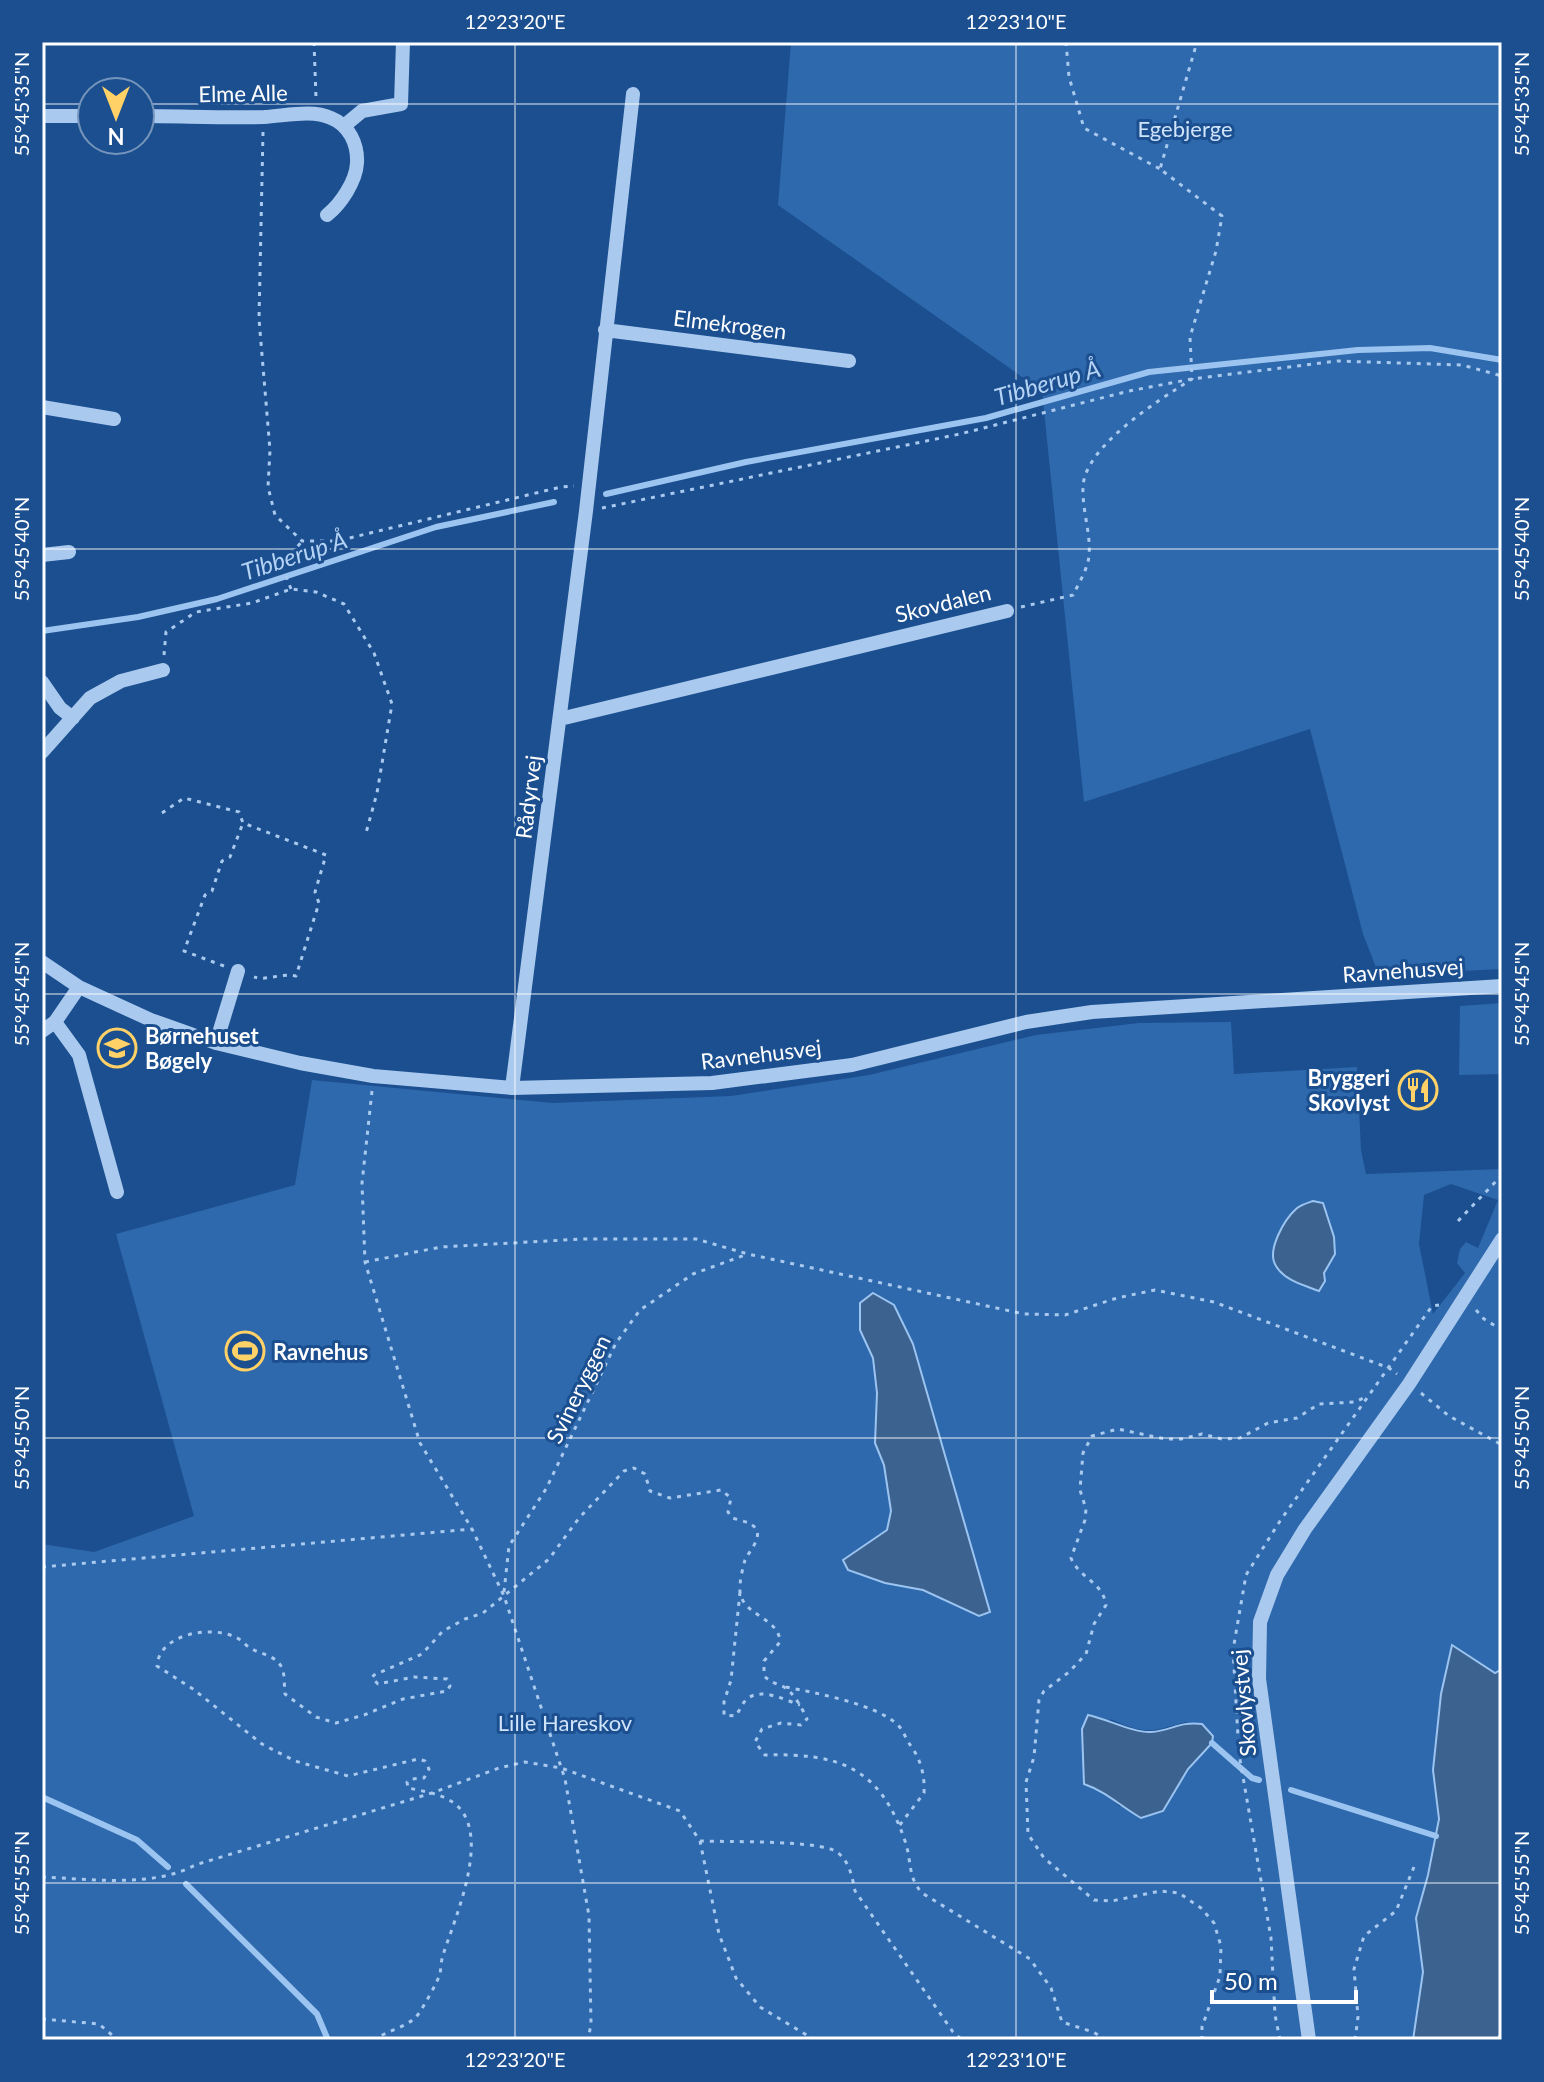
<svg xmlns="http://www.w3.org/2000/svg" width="1544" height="2082" font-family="Lato,sans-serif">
  <rect width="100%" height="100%" fill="#1b4f8f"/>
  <!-- green -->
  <path fill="#2e69ad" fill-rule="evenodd" d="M791,42H1502V969L1379,975L1363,934L1310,729L1084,802L1042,391L778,205Z
    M1502,1003V1074L1459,1075L1460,1006Z
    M1231,1022L1234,1074L1357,1067L1361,1150L1366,1174L1502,1169V1669L1496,1673L1453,1645L1433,1770L1439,1819L1428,1875L1416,1918L1423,1972L1413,2040H42V1544L94,1552L194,1516L116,1234L295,1185L312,1080L553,1103L731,1096L869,1075L1036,1035L1139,1023ZM1451,1184L1498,1200L1478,1248L1466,1242L1460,1249L1457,1263L1465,1273L1433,1314L1419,1244L1424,1195ZM1273,1250L1335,1254L1324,1273L1289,1279L1274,1264ZM860,1330L926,1394L990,1612L978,1616L923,1590L885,1583L844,1560L887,1530L891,1511L884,1465L875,1443L877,1393L873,1358ZM1110,1719C1147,1735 1150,1732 1186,1722L1212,1743L1188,1769L1163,1811L1119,1806L1105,1792L1085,1784L1084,1765Z"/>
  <!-- water -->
  <path fill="#3c6290" stroke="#9cc4f0" stroke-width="2" d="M1313,1201L1323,1203L1334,1237L1335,1254L1324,1273L1325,1281L1319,1291C1304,1285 1285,1281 1276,1266C1266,1251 1284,1220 1296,1209C1300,1205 1307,1203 1313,1201Z
    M873,1293L894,1305L913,1344L990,1612L979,1616L923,1590L885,1583L848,1570L843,1560L887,1530L891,1511L884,1465L875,1443L877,1393L873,1358L860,1330V1303Z
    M1452,1645L1495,1673L1502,1669V2031L1497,2040H1413L1423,1972L1416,1918L1428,1875L1439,1819L1433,1770L1441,1694Z
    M1088,1715C1107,1719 1134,1733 1151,1732C1171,1731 1179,1721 1202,1724L1213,1736L1212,1743L1188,1769L1163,1811L1141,1818C1120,1806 1107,1792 1084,1784L1082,1729Z"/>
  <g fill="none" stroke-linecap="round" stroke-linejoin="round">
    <!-- stream -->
    <path stroke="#9cc4f0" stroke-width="6" d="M606,494L746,462L986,418L1149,372L1358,350L1430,348L1502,360
      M42,631L138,617L217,599L436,527L554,502
      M1212,1743L1252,1778L1259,1780
      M1291,1790L1436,1836
      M42,1797L137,1840L168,1867
      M186,1884L317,2014L328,2040"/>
    <!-- path -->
    <path stroke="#a9c9ee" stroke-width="3" stroke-dasharray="4 6" stroke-linecap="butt" d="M314,42L316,98
      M1066,42L1069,77L1084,128L1160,169
      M263,132L259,319L270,450L268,487L275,515L302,541H337L561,487L574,486
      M602,508L960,434L1129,391L1192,379L1337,361L1462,365L1502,376
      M291,589L282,566L302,541
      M1021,607L1073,595C1078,585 1085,573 1088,562C1093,539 1082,512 1083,488C1083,447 1159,400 1192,379L1190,337L1216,251L1222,216L1160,169L1197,42
      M164,655L166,632L196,612L252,603L291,589L316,592L344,604L374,653L392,704L377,793L366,833
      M162,813L184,798L239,812L243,823L326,855L315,892L319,903L296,976C280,973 267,981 254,977
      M224,966L184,951L205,895L212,891L222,861L230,857L243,823
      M372,1091L362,1183L365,1262L420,1443L472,1529L504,1596L565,1779L589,1916L591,2024L588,2040
      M1458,1221L1502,1175
      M365,1262L441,1247L582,1239H696L748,1254L1024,1314L1065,1315L1117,1298L1155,1290L1214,1302L1389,1368L1397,1374
      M1476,1310L1484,1319L1502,1330
      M1421,1393L1449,1416L1502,1445
      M42,1567L472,1529
      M504,1592L509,1546L546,1489L616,1343L640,1310L693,1274L745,1255
      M740,1592L731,1680L724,1702V1715L735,1716C740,1711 742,1703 747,1699C761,1687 785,1700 800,1705
      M786,1687C816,1693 876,1704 898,1725C904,1731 906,1740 911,1746C921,1760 925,1776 924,1793L899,1826
      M700,1841C726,1842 820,1840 837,1852C850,1862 852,1877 855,1891L953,2032L962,2040
      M42,1877C88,1879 154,1888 195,1865L432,1793L499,1768L525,1762L561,1768L680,1811L700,1841L719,1934L736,1978L760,2007L815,2040
      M42,2019L99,2024L118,2040
      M373,2040C385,2032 406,2027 416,2017C421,2012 438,1981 440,1974C441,1968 441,1961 443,1955C454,1920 493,1834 455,1804C443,1794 423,1791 408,1788L407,1782L412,1779L424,1778L429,1769L425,1761L418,1759L348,1776L295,1761L262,1744L193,1689L157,1666C159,1634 210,1625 235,1637C241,1639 245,1645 250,1648C262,1655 276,1655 282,1668C285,1675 284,1686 285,1694L316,1717L336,1723L364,1715L403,1699L447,1691L450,1686L447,1679L414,1677L378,1684L372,1678L374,1675L422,1654L443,1631L465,1619L483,1613L549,1559L579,1518L624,1471L634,1468L645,1474L650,1491L670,1498L721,1490L731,1498L728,1512L731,1517C737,1520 744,1521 749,1523C768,1533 750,1549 745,1560C743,1567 739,1583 740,1591C742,1616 779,1617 780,1642L764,1661V1676C771,1682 774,1683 782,1686C793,1691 802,1708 807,1719L801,1725L781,1723L762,1729L755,1742L765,1755C839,1753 880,1767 905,1841C912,1861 907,1876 922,1893L1030,1959L1051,1988L1062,2022L1093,2032L1107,2040
      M1202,2040V2027L1220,1976L1221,1946L1214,1923L1201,1908L1179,1893L1160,1891L1112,1901L1094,1900L1044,1858L1028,1834L1026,1782L1034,1757L1039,1700L1044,1691L1069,1672L1086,1654L1094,1624L1106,1605C1103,1582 1079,1578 1071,1558L1085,1520L1086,1509L1080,1490L1083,1453L1092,1436L1118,1429L1165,1439H1181L1202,1434L1222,1439L1240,1438L1268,1423L1297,1418L1319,1404L1355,1402L1368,1396
      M1280,2040L1275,2015L1271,1938L1239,1754L1233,1650L1246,1575L1280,1521L1432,1306L1439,1305
      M1355,2040L1358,2017L1354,1969L1364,1936L1396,1911L1416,1862"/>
    <!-- minor -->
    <path stroke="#a9c9ee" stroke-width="14" d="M42,116H92
      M140,116C181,116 223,118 264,117C285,116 312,109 331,118C349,125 358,144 357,163C356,181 341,204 327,215
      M344,126L362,111L401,104L403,42
      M605,330L849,361
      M42,407L114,419
      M42,555L69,552
      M42,682L60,708L73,718
      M560,719L1007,611
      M42,752L90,698L121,681L163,670
      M42,962L79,987L151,1020L216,1043L300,1063L373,1076L512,1088L712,1083L852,1065L1026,1022L1092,1012L1502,986
      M55,1022L79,1055L117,1192
      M42,1031L55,1022L79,987
      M216,1043L238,971
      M512,1088L586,511L633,94
      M1309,2040L1259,1679L1260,1622L1277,1575L1305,1529L1409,1384L1502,1239"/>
  </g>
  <!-- ticks -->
  <path fill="none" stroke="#fff" stroke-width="2" stroke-opacity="0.45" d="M515,42V2040M1016,42V2040M42,104H92M140,104H1502M42,549H1502M42,994H1502M42,1438H1502M42,1883H1502"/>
  <!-- icons -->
  <defs>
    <symbol id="school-ring" viewBox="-11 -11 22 22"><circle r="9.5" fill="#1b4f8f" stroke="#ffd166" stroke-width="1.5"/><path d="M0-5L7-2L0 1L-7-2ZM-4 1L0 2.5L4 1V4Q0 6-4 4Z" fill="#ffd166"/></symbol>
    <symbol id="restaurant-ring" viewBox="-11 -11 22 22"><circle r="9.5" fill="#1b4f8f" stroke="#ffd166" stroke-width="1.5"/><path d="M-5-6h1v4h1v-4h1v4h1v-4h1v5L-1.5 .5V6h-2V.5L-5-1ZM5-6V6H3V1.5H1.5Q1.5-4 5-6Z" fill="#ffd166"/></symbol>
    <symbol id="stadium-ring" viewBox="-11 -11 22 22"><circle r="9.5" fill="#1b4f8f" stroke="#ffd166" stroke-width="1.5"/><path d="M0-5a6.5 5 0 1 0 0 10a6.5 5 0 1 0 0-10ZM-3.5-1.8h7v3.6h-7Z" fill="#ffd166"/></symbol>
  </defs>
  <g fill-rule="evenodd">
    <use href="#school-ring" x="95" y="1026" width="44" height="44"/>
    <use href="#restaurant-ring" x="1396" y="1068" width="44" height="44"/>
    <use href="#stadium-ring" x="223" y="1329" width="44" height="44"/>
  </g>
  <g text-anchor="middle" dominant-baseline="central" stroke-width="6" stroke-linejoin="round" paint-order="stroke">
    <!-- street labels -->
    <g font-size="22" fill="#fff" stroke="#1b4f8f">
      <text transform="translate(243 93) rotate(-1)">Elme Alle</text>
      <text transform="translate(730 324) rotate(7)">Elmekrogen</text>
      <text transform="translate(943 603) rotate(-14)">Skovdalen</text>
      <text transform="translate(528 797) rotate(-83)">Rådyrvej</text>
      <text transform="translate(1403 970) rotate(-4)">Ravnehusvej</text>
      <text transform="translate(761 1054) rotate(-7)">Ravnehusvej</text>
      <text transform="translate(578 1389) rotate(-64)">Svineryggen</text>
      <text transform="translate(1243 1703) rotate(-95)">Skovlystvej</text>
    </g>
    <!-- park labels -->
    <g font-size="22" fill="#cfe3fa" stroke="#1b4f8f">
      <text x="1185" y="128">Egebjerge</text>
      <text x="565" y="1722">Lille Hareskov</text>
    </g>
    <!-- poi labels -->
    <g font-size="22" font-weight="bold" fill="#fff" stroke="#1b4f8f" text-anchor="start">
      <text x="145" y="1035">Børnehuset<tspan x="145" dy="25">Bøgely</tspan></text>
      <text x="1390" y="1077" text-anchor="end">Bryggeri<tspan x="1390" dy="25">Skovlyst</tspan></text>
      <text x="273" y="1351">Ravnehus</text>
    </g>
    <!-- water labels -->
    <g font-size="24" font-style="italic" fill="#b5d3f5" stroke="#1b4f8f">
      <text transform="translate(1047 382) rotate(-16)">Tibberup Å</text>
      <text transform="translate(294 555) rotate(-18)">Tibberup Å</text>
    </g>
  </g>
  <!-- border -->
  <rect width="1544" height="2082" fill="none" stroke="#1b4f8f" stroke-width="88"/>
  <!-- north arrow -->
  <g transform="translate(116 116) rotate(180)"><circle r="38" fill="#1b4f8f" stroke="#7695bc" stroke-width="2"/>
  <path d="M0-6L14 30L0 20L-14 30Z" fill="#ffd166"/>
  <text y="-12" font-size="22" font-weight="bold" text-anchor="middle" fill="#ffffff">N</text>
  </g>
  <!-- scale -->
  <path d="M1212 1990v12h144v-12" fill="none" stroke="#ffffff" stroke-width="4"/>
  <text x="1224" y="1990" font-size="24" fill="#ffffff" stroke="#1b4f8f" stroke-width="6" paint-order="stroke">50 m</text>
  <rect x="44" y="44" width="1456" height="1994" fill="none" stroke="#fff" stroke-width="3"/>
  <g font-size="20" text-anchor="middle" fill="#fff">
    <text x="515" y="29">12°23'20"E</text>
    <text x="1016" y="29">12°23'10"E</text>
    <text transform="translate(1522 104) rotate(-90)" y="7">55°45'35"N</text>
    <text transform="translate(22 104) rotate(-90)" y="7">55°45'35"N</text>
    <text transform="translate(1522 549) rotate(-90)" y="7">55°45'40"N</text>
    <text transform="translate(22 549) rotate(-90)" y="7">55°45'40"N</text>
    <text transform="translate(1522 994) rotate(-90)" y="7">55°45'45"N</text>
    <text transform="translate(22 994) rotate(-90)" y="7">55°45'45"N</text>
    <text transform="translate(1522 1438) rotate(-90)" y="7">55°45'50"N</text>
    <text transform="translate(22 1438) rotate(-90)" y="7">55°45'50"N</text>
    <text transform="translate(1522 1883) rotate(-90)" y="7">55°45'55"N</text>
    <text transform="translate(22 1883) rotate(-90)" y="7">55°45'55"N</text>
    <text x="515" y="2067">12°23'20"E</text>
    <text x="1016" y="2067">12°23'10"E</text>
  </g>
</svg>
